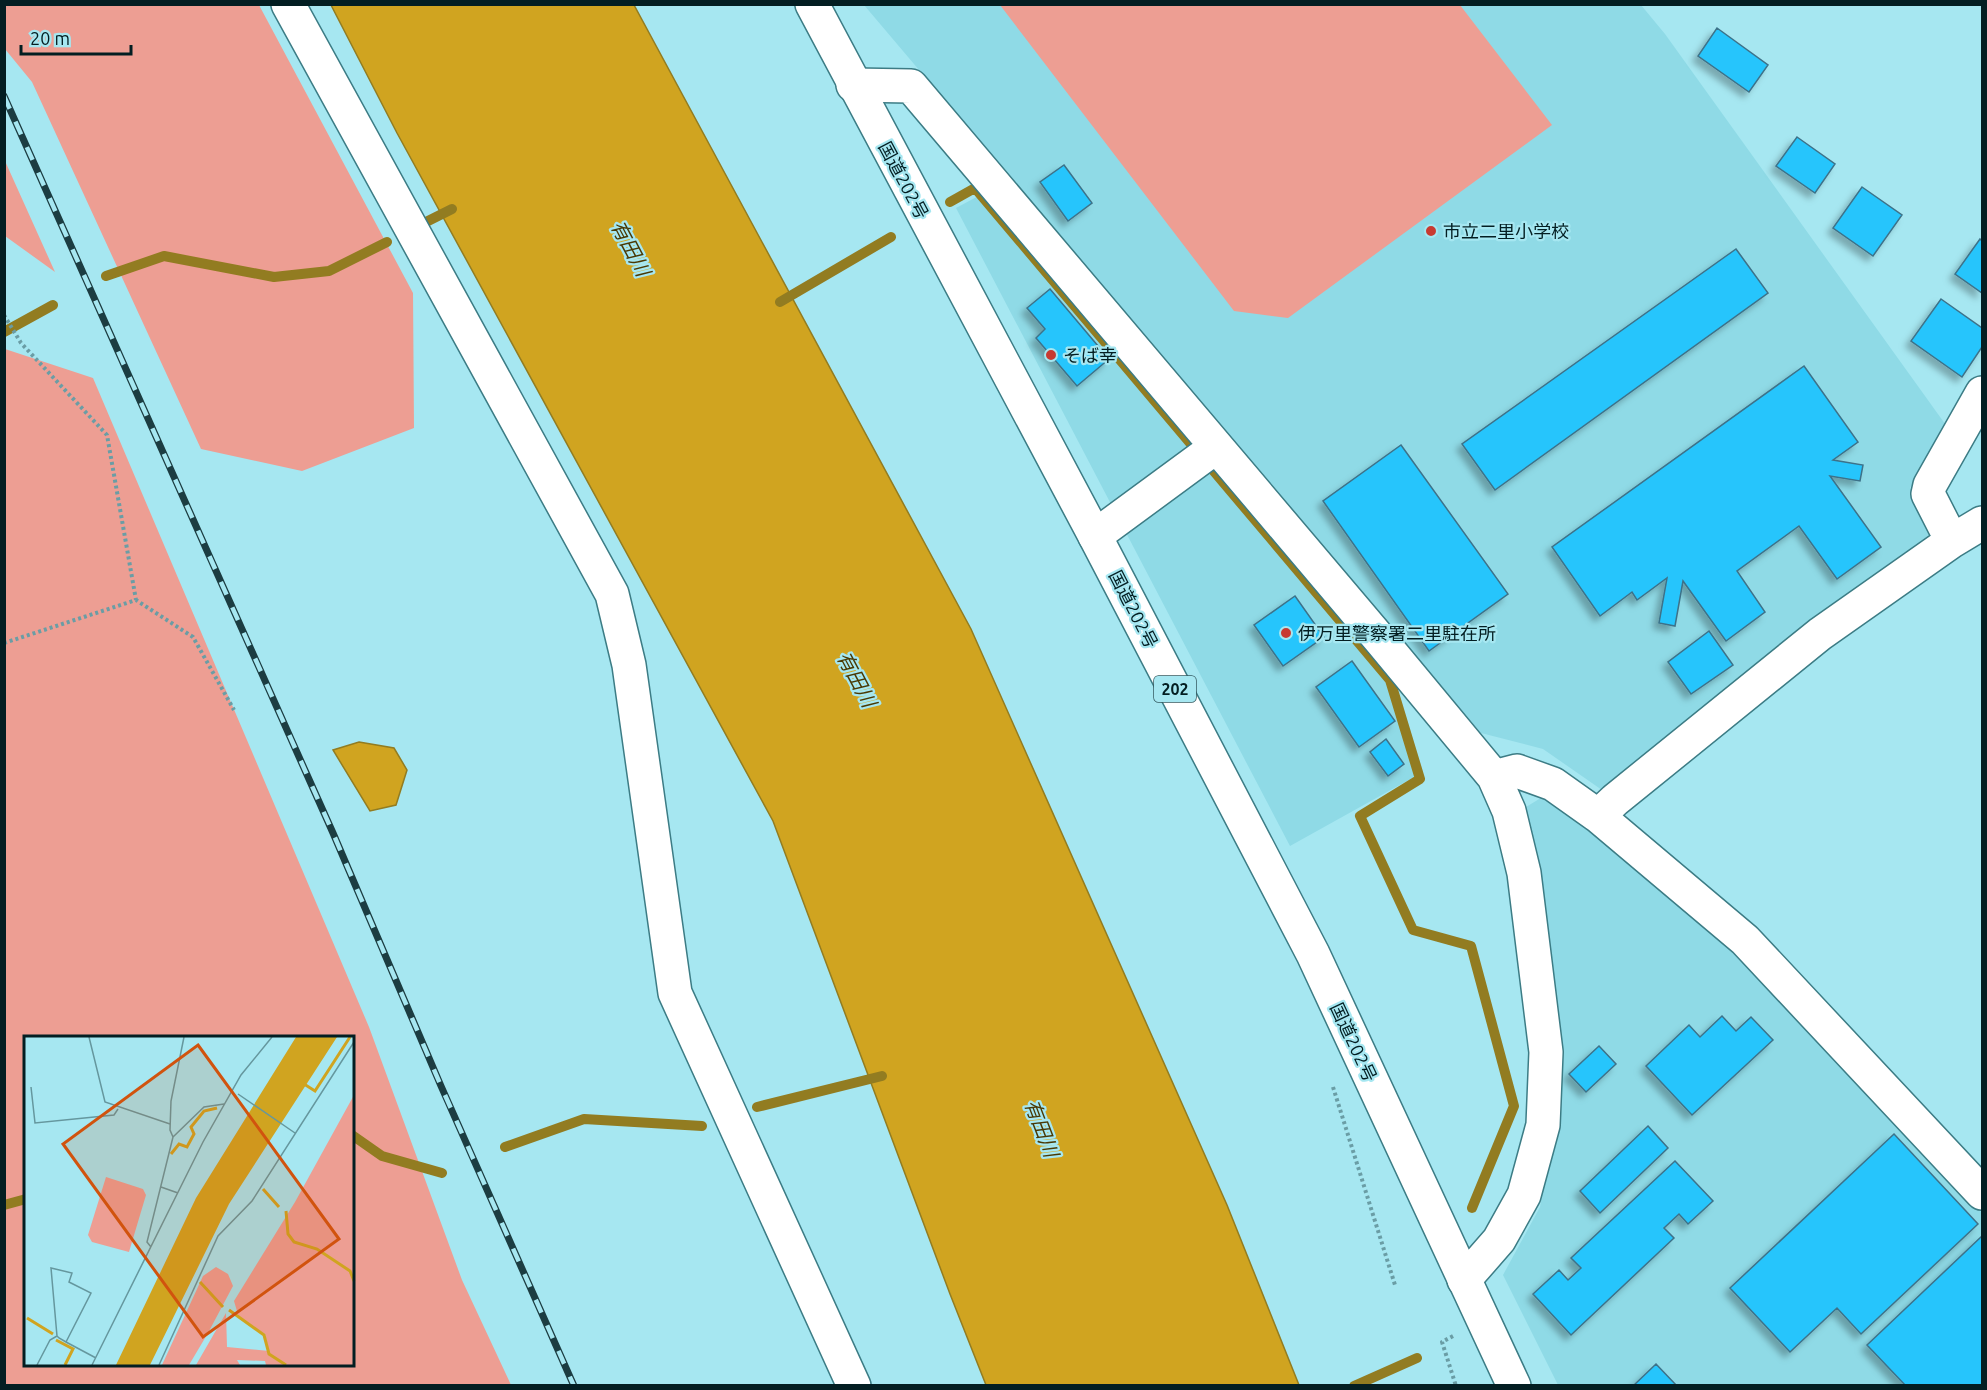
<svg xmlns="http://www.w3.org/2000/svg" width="1987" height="1390" font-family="Ubuntu,'Noto Sans JP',sans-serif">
  <defs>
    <filter id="shadow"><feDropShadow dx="-5.5" dy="5.5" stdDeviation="3" flood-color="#0004"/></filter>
  </defs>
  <rect width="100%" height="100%" fill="#a6e7f1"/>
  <!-- built -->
  <path fill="#8fdae6" d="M864,5H1641L1665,34L1948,428L1910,488L1934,540L1602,790L1543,749L1481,733Z
    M986,192L1394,678L1423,772L1290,846L956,208Z
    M1544,796L1721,935L1982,1213V1385H1558L1503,1275L1540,1207L1557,1101L1521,810Z"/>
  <!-- green -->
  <path fill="#ed9e93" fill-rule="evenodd" d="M4,5H259L413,293L414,428L302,471L201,449L32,82L5,49Z
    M1000,5H1460L1552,125L1288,318L1234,311Z
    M5,161L55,272L5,236Z
    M5,349L93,378L369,1027L462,1280L511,1385H5ZM26,1038H352V1364H26Z"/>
  <!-- water -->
  <path fill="#d0a420" stroke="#927c21" stroke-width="1.5" d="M331,5H634L971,629L1227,1205L1299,1385H986L950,1294L773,821L397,133Z
    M359,742L394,748L407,770L396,805L370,811L333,750Z"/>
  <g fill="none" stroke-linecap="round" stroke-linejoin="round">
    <!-- stream -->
    <path stroke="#927c21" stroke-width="10" d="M950,202L975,188L1390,680L1420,779L1360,816L1413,930L1471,946L1514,1106L1472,1208
      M420,225L452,209
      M106,276L164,256L274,277L329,271L387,242
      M780,302L891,237
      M4,332L53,305
      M757,1107L882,1076
      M352,1135L382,1156L442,1173
      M505,1147L584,1119L702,1126
      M4,1205L26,1199
      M1354,1386L1417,1358"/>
  </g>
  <!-- building -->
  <path fill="#26c5fc" stroke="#3d7289" stroke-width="1.5" filter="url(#shadow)" d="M1717,28L1768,65L1749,92L1698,56Z
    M1797,137L1835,164L1815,193L1776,166Z
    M1064,165L1092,203L1068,221L1040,182Z
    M1862,187L1902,215L1873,256L1833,228Z
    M1980,239L1982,241V293L1955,274Z
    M1736,249L1768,293L1495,490L1462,444Z
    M1050,289L1109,359L1077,386L1036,338L1045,329L1027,308Z
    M1941,299L1982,328V347L1962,377L1911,341Z
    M1804,366L1858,442L1833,460L1863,465L1860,481L1830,476L1881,547L1837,579L1799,526L1737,571L1765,612L1726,641L1683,581L1675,626L1659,623L1667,578L1637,600L1632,592L1600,616L1552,547Z
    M1401,445L1508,594L1429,651L1323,501Z
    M1295,596L1324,637L1283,666L1254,625Z
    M1709,631L1733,665L1691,694L1668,662Z
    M1352,661L1395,721L1359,747L1316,687Z
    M1386,739L1404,764L1388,776L1370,752Z
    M1722,1016L1736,1031L1751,1017L1773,1040L1692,1115L1646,1066L1689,1025L1700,1037Z
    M1599,1046L1616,1064L1586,1092L1569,1074Z
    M1648,1126L1668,1148L1600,1213L1580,1191Z
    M1894,1134L1978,1224L1861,1334L1837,1308L1790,1352L1730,1288Z
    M1675,1161L1713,1201L1688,1224L1679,1214L1664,1228L1674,1238L1571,1335L1533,1294L1559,1270L1568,1280L1581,1268L1571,1258Z
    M1982,1236V1386H1906L1867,1345Z
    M1656,1364L1677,1386H1633Z"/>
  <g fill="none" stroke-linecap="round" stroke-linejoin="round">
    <defs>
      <path id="minor" d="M288,4L612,594L629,665L675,993L854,1386
        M853,85L911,86L1382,642L1494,777L1517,771L1553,784L1598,816L1745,940L1982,1193
        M1095,536L1216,447
        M1952,541L1928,494L1930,485L1982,393
        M1598,816L1615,800L1820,634L1952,541L1982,523
        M1464,1280L1499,1240L1524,1195L1543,1125L1546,1052L1524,873L1509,811L1494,777"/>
      <path id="highway" d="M812,4L1095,536L1313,954L1514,1386"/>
    </defs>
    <!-- minor casing -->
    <use href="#minor" stroke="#3c7c85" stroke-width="36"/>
    <!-- highway casing -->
    <use href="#highway" stroke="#3c7c85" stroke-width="36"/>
    <!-- path -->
    <path stroke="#6a9da5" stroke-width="4" stroke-dasharray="3 3" stroke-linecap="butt" d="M4,315L21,343L107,435L136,600
      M4,643L136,600L193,637L234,710
      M1333,1087L1395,1285
      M1453,1336L1442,1342L1456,1386"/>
    <!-- minor -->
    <use href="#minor" stroke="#fff" stroke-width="33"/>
    <!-- highway -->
    <use href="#highway" stroke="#fff" stroke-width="33"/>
    <defs>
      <path id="rail" d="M4,96L333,833L441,1086L574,1386"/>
    </defs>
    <!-- rail casing -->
    <use href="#rail" stroke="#1c3d42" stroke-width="7"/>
    <!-- rail -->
    <use href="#rail" stroke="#a6e7f1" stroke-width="4.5" stroke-dasharray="14" stroke-linecap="butt"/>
  </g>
  <!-- markers -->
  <g fill="#c83a31" stroke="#a6e7f1" stroke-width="2">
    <circle cx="1431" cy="231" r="6"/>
    <circle cx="1051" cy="355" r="6"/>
    <circle cx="1286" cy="633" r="6"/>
  </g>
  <g text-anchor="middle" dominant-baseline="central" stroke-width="4.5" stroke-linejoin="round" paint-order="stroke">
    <!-- shield labels -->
    <rect fill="#a6e7f1" stroke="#345a60" stroke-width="1.5" x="1154" y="676" width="42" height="26" rx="4.5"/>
    <g font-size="16" font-weight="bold" fill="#031e22">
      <text x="1175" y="689">202</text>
    </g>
    <!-- street labels -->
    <g font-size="18" fill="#031e22" stroke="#a6e7f1">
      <text transform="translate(904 180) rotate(62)">国道202号</text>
      <text transform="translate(1134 609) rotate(63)">国道202号</text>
      <text transform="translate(1354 1042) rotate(65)">国道202号</text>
    </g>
    <!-- poi labels -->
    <g font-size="18" fill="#031e22" stroke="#a6e7f1" text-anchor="start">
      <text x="1443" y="231">市立二里小学校</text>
      <text x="1063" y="355">そば幸</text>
      <text x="1298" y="633">伊万里警察署二里駐在所</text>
    </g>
    <!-- water labels -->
    <g font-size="20" font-style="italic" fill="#4a3904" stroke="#a6e7f1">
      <text transform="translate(631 248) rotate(62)">有田川</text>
      <text transform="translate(857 679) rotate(62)">有田川</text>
      <text transform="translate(1042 1128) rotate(69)">有田川</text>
    </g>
  </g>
  <!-- overview -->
  <g transform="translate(24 1036)">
    <rect width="330" height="330" fill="#a6e7f1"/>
    <path d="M330,59V329H242L241,325L213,324L216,329H172L202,277L203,311L245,315L241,298L215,282L210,265L271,166ZM82,141L119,153L122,159L105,216L68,206L64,199ZM192,231L204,238L209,250L184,297L165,329H138L179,240Z" fill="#ed9e93"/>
    <path d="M272,1H313L205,168L126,329H92L172,162Z" fill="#d0a420"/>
    <path fill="none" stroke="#d0a420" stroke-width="3" d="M280,48L291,55L326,1M147,118L155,108L163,111L170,98L167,91L180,75L193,72M239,153L255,171M262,175L264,198L270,206L293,213L326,235L330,245M176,246L199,271M205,274L240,299L245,318L262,329M3,282L29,298M32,304L49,313L41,329"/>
    <path fill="none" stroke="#65979e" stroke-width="1.5" d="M65,1L81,66L146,88M7,51L11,87L90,79L94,73M214,58L271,97M149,101L180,71L200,68M137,151L154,157M127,211L123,206L149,101L146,94L147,65L160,1M42,306L67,257L45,246L48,237L27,232L33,300L35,302L42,306L72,322M13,329L26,304L33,300M68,329L179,106L217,39L248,1M135,329L194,200L228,165L330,6"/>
    <path fill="#d1530e" fill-opacity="0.15" stroke="#d1530e" stroke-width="3" d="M174,9L315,203L179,301L39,108Z"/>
    <rect width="330" height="330" fill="none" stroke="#031e22" stroke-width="3"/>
  </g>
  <!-- border -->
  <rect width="1987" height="1390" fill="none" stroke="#031e22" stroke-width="12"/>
  <!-- scale -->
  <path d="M21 45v9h110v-9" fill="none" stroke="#031e22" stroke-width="3"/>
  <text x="30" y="45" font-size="18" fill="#031e22" stroke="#a6e7f1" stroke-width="4.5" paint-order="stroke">20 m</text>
</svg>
